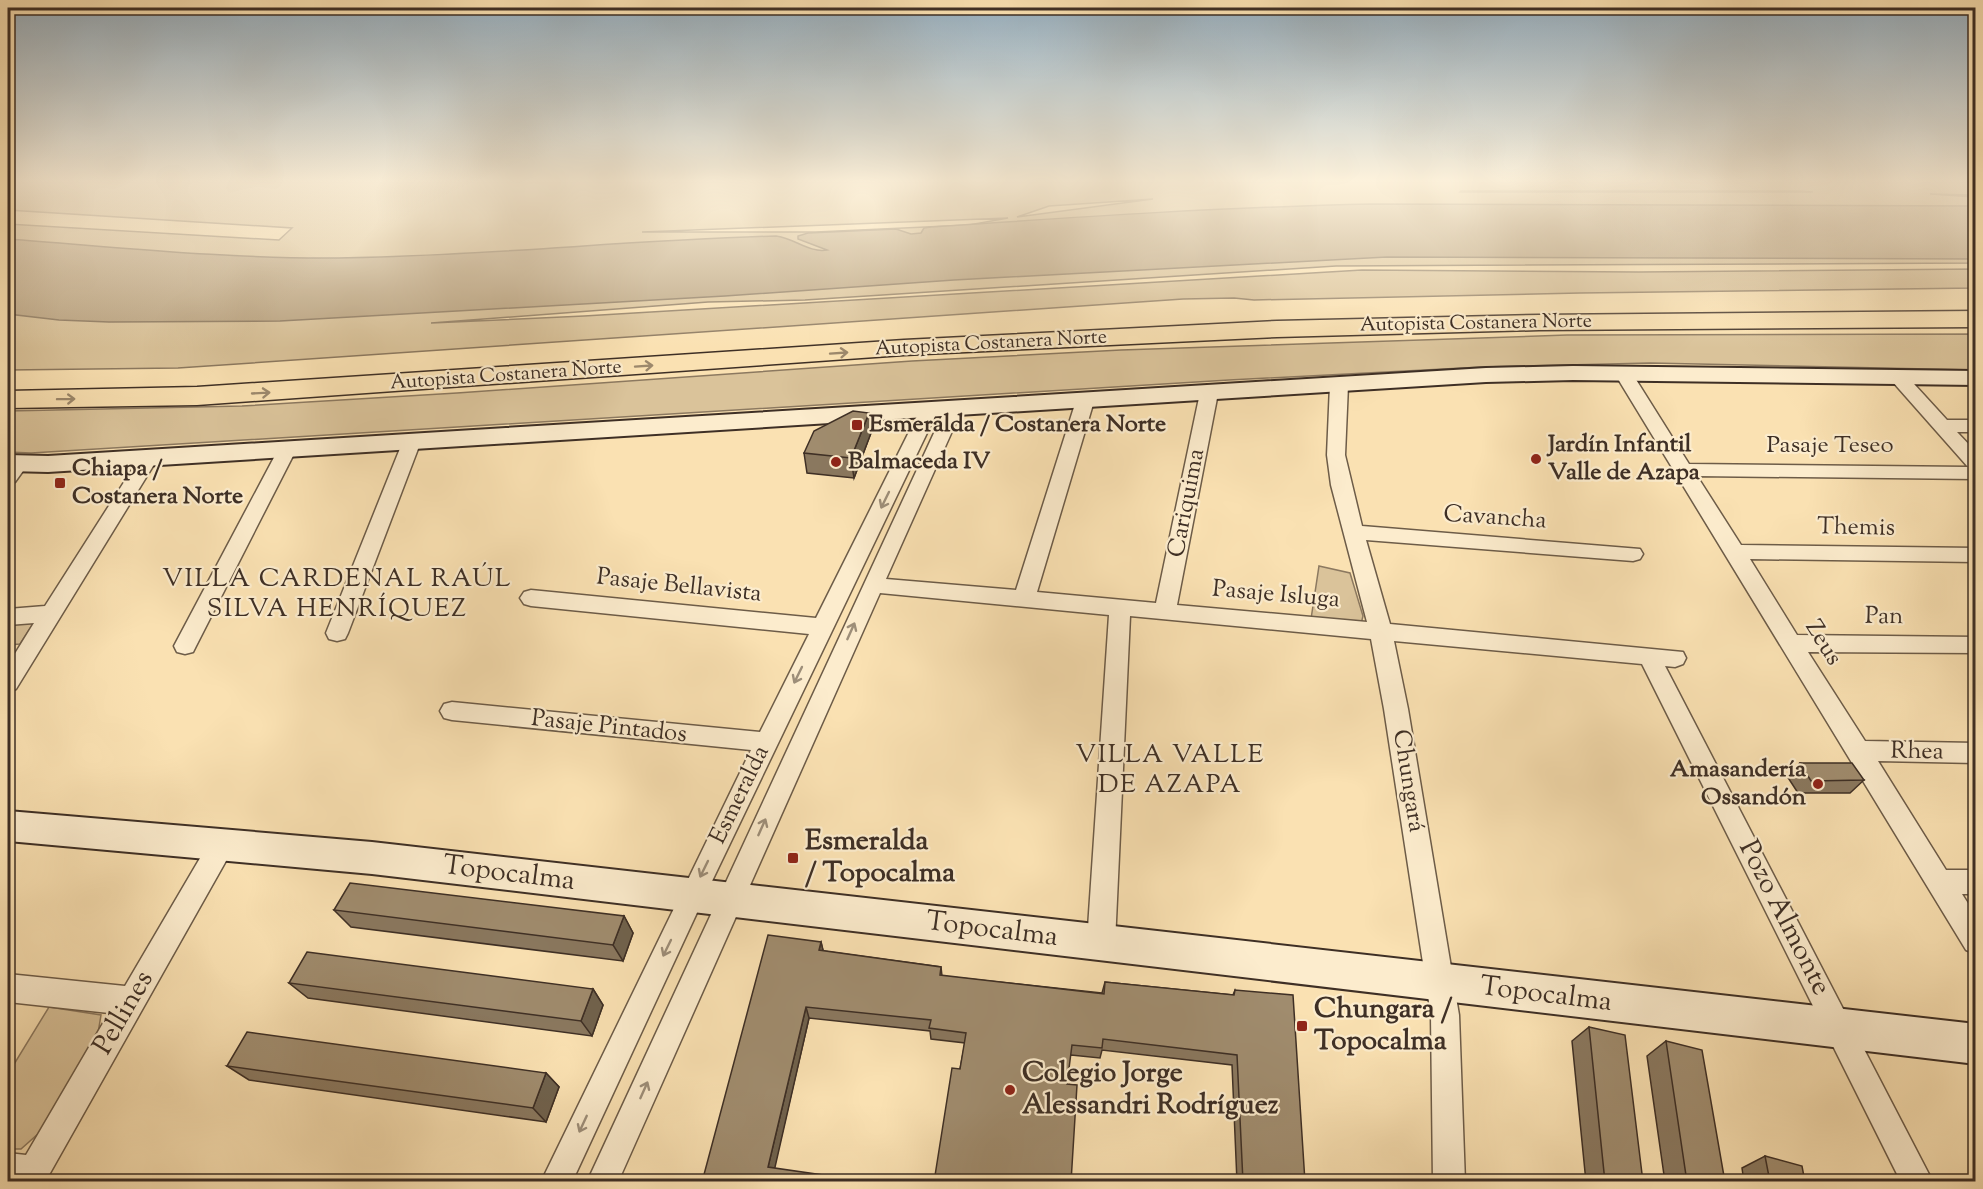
<svg xmlns="http://www.w3.org/2000/svg" width="1983" height="1189" font-family="'Sorts Mill Goudy',serif">
  <rect width="100%" height="100%" fill="#fae1b2"/>
  <filter id="stains"><feTurbulence type="fractalNoise" baseFrequency=".00333" numOctaves="4"/><feColorMatrix values="0 0 0 0 .2 0 0 0 0 .09 0 0 0 0 .02 0 0 0 .5 -.17"/></filter>
  <radialGradient id="worn" r=".72"><stop offset=".6" stop-color="#630" stop-opacity="0"/><stop offset="1" stop-color="#630" stop-opacity=".3"/></radialGradient>
  <!-- green -->
  <path fill="#dac39a" stroke="#8c7960" stroke-width="1.5" fill-rule="evenodd" d="M8,182H1975V195L1930,194L1975,197V263L1336,266L805,300L708,302L431,323L584,316L1362,270L1639,272L1975,269L1976,288L1580,293L1254,300L1234,298L1183,299L178,368L8,370V224L279,240L292,228L8,210ZM1799,191L1813,192H1460L1461,191ZM1153,199L1017,217L1049,206ZM1008,218L969,225L816,232H642Z
    M1976,334L1975,370L1650,363L1482,367L1229,380L31,453L8,452V411L242,406L457,393L912,361L1121,350L1567,335Z
    M1319,566L1350,573L1363,616L1361,624L1311,619Z
    M24,620L33,624L20,644L8,645V622Z
    M49,1007L101,1015L98,1033L39,1133L21,1149H8V1074Z"/>
  <!-- water -->
  <path fill="#baa482" stroke="#88755d" stroke-width="1.5" d="M1372,204L1975,206V259L1387,257L954,280L725,296L280,321L109,322L59,320L8,314V239C117,247 228,259 338,258C484,256 630,240 776,236C794,238 809,253 827,250L798,239V236L808,233L896,229L911,234L921,233L924,228L931,227C1078,217 1225,207 1372,204Z"/>
  <g fill="none" stroke-linecap="round" stroke-linejoin="round">
    <defs>
      <path id="street" d="M1624,369L1630,370L1689,464L1968,467L1892,381L1889,377L1892,373H1904L1947,420H1976V432H1957L1976,452V479L1697,476L1741,545L1976,548V562L1750,559L1797,635L1976,637V653L1808,652L1865,741L1976,743V763L1878,761L1946,870H1976V894H1962L1976,916V954L1966,950L1615,374L1618,370Z
        M1339,380L1345,381L1348,385L1345,455L1362,526L1640,549L1643,554L1640,559L1633,561L1366,540L1390,624L1683,652L1686,658L1683,664L1675,667L1665,666L1933,1182H1901L1642,664L1394,641L1408,709L1459,1015L1465,1182H1433L1431,1015L1384,709L1371,639L1130,616L1115,943L1111,952L1101,956L1091,952L1087,943L1109,615L880,593L618,1182H587L947,405H959L962,409L886,579L1016,590L1076,401L1079,397H1091L1094,401L1037,592L1156,603L1200,393L1203,389H1215L1218,393L1177,605L1367,622L1331,485L1327,455L1330,385L1333,381Z
        M929,404L935,406L938,410L701,904L572,1182H541L751,750L452,720L444,718L440,711L444,704L452,702L760,732L809,634L531,606L524,604L520,598L524,592L531,590L816,618L920,410L923,406Z
        M412,435L418,437L421,441L348,633L345,639L337,641L329,639L326,633L403,441L406,437Z
        M288,442L295,444L297,448L196,646L193,652L185,654L177,652L174,646L279,448L281,444Z
        M149,452L156,454L158,458L16,689L8,692V665L34,623L8,625V609L45,606L142,454Z
        M19,458L26,460L28,464L15,482L8,484C8,472 5,462 19,458Z
        M222,833L231,836L235,844L231,852L45,1182H8V1153L26,1155L109,1013L8,1002V974L125,986L213,836Z"/>
      <path id="secondary" d="M1573,366L1976,371V385L1573,380L1486,382L48,472L8,471V455L48,456L1486,368Z
        M8,811L372,842L1976,1024V1064L372,874L8,841Z"/>
      <path id="highway" d="M1976,311V327L1539,330L1277,337L904,355L197,405L8,408V391L197,387L904,340L1277,321L1539,315Z"/>
    </defs>
    <!-- street casing -->
    <use href="#street" stroke="#6d5c48" stroke-width="3"/>
    <!-- secondary casing -->
    <use href="#secondary" stroke="#3e2f25" stroke-width="4"/>
    <!-- highway casing -->
    <use href="#highway" stroke="#3e2f25" stroke-width="3"/>
    <!-- street -->
    <use href="#street" fill="#fceccd" fill-rule="evenodd"/>
    <!-- secondary -->
    <use href="#secondary" fill="#fceccd" fill-rule="evenodd"/>
    <!-- highway -->
    <use href="#highway" fill="#fae1b2" fill-rule="evenodd"/>
  </g>
  <!-- wall -->
  <path fill="#8a785f" stroke="#3e2f25" stroke-width="1.5" d="M869,413L871,433L854,478L807,473L804,453Z
    M1800,763L1864,780L1850,793H1798L1787,776Z
    M334,910L624,916L633,933L623,961L351,927Z
    M821,942L823,951L941,967L942,976L1102,993L1105,982L1233,995L1235,990L1305,1182H1237L1232,1065L1102,1050L1100,1058L1071,1055L960,1069L965,1043L931,1039L930,1031L809,1018L774,1168L702,1182Z
    M289,983L593,989L603,1005L592,1036L308,998Z
    M1589,1027L1643,1182H1586L1572,1041Z
    M1666,1041L1725,1182H1665L1647,1056Z
    M227,1066L546,1073L559,1087L546,1122L249,1080Z
    M1765,1156L1805,1182H1744L1742,1168Z"/>
  <!-- shaded-wall -->
  <path fill="#70624d" stroke="#3e2f25" stroke-width="1.5" d="M869,413L871,433L854,478L851,458Z
    M624,916L633,933L623,961L613,945Z
    M821,942L824,954L819,950Z
    M593,989L603,1005L592,1036L581,1021Z
    M806,1007L809,1018L773,1176L768,1167Z
    M546,1073L559,1087L546,1122L533,1108Z"/>
  <!-- building -->
  <path fill="#a08c6e" stroke="#3e2f25" stroke-width="1.5" d="M853,411L869,413L851,458L804,453L814,431Z
    M1800,763H1852L1864,780L1811,781Z
    M350,883L624,916L613,945L334,910Z
    M768,935L821,942L819,950L941,967L940,975L1104,994L1105,982L1234,995L1235,990L1293,995L1305,1182H1243L1237,1055L1103,1039L1102,1048L1072,1045L1067,1084L1077,1085L1071,1182H934L952,1068L960,1069L966,1033L929,1028L931,1020L806,1007L768,1167L872,1182H702Z
    M307,952L593,989L581,1021L289,983Z
    M1589,1027L1625,1035L1643,1182H1605Z
    M247,1032L546,1073L533,1108L227,1066Z
    M1666,1041L1702,1050L1725,1182H1687Z
    M1765,1156L1802,1166L1805,1182H1770Z"/>
  <!-- one-way arrows -->
  <defs><path id="oneway-shaft" d="M-6 0H5M1.5-3L5.5 0L1.5 3" fill="none" stroke-width="1.6" stroke-linecap="round" stroke-linejoin="round" transform="scale(1.5)"/></defs>
  <g stroke="#9c886c">
    <use href="#oneway-shaft" transform="translate(839 353) rotate(-4)"/>
    <use href="#oneway-shaft" transform="translate(644 366) rotate(-4)"/>
    <use href="#oneway-shaft" transform="translate(261 393) rotate(-3)"/>
    <use href="#oneway-shaft" transform="translate(66 399) rotate(-1)"/>
  </g>
  <g stroke="#9d8e79">
    <use href="#oneway-shaft" transform="translate(885 500) rotate(116)"/>
    <use href="#oneway-shaft" transform="translate(851 631) rotate(-66)"/>
    <use href="#oneway-shaft" transform="translate(798 675) rotate(116)"/>
    <use href="#oneway-shaft" transform="translate(762 827) rotate(-66)"/>
    <use href="#oneway-shaft" transform="translate(704 869) rotate(116)"/>
    <use href="#oneway-shaft" transform="translate(667 948) rotate(116)"/>
    <use href="#oneway-shaft" transform="translate(644 1090) rotate(-66)"/>
    <use href="#oneway-shaft" transform="translate(583 1124) rotate(115)"/>
  </g>
  <!-- sky -->
  <linearGradient id="sky" x2="0" y2="1"><stop stop-color="#95aebf"/><stop offset="0.52" stop-color="#fdf2dc"/><stop offset="1" stop-color="#fdf2dc" stop-opacity="0"/></linearGradient>
  <rect width="1983" height="348" fill="url(#sky)"/>
  <!-- markers -->
  <g fill="#8f2418" stroke="#fceccd" stroke-width="2">
    <rect x="851" y="419" width="12" height="12" rx="3"/>
    <circle cx="1536" cy="459" r="6"/>
    <circle cx="836" cy="462" r="6"/>
    <rect x="54" y="477" width="12" height="12" rx="3"/>
    <circle cx="1818" cy="784" r="6"/>
    <rect x="787" y="852" width="12" height="12" rx="3"/>
    <rect x="1296" y="1020" width="12" height="12" rx="3"/>
    <circle cx="1010" cy="1090" r="6"/>
  </g>
  <g text-anchor="middle" dominant-baseline="central" stroke-width="4.5" stroke-linejoin="round" paint-order="stroke">
    <!-- far-street labels -->
    <g font-size="20" fill="#3e2f25" stroke="#fceccd">
      <text transform="translate(1476 324) rotate(-1)">Autopista Costanera Norte</text>
      <text transform="translate(991 344) rotate(-3)">Autopista Costanera Norte</text>
      <text transform="translate(506 376) rotate(-4)">Autopista Costanera Norte</text>
    </g>
    <!-- poi labels -->
    <g font-size="24" font-weight="bold" fill="#3e2f25" stroke="#fceccd" text-anchor="start">
      <text x="869" y="425">Esmeralda / Costanera Norte</text>
      <text x="1548" y="445">Jardín Infantil<tspan x="1548" dy="28">Valle de Azapa</tspan></text>
      <text x="848" y="462">Balmaceda IV</text>
      <text x="72" y="469">Chiapa /<tspan x="72" dy="28">Costanera Norte</tspan></text>
      <text x="1806" y="770" text-anchor="end">Amasandería<tspan x="1806" dy="28">Ossandón</tspan></text>
    </g>
    <!-- street labels -->
    <g font-size="24" fill="#3e2f25" stroke="#fceccd">
      <text x="1830" y="446">Pasaje Teseo</text>
      <text transform="translate(1187 503) rotate(-79)">Cariquima</text>
      <text transform="translate(1495 518) rotate(4)">Cavancha</text>
      <text transform="translate(1856 528) rotate(1)">Themis</text>
      <text transform="translate(679 586) rotate(6)">Pasaje Bellavista</text>
      <text transform="translate(1276 595) rotate(5)">Pasaje Isluga</text>
      <text transform="translate(1884 617) rotate(1)">Pan</text>
      <text transform="translate(1823 643) rotate(58)">Zeus</text>
      <text transform="translate(609 727) rotate(6)">Pasaje Pintados</text>
      <text transform="translate(1917 752) rotate(1)">Rhea</text>
      <text transform="translate(1408 781) rotate(81)">Chungará</text>
      <text transform="translate(740 795) rotate(-64)">Esmeralda</text>
    </g>
    <!-- neighbourhood labels -->
    <g font-size="26" letter-spacing="1.5" fill="#3e2f25" stroke="#fceccd">
      <text x="337" y="579">VILLA CARDENAL RAÚL<tspan x="337" dy="30">SILVA HENRÍQUEZ</tspan></text>
      <text x="1170" y="755">VILLA VALLE<tspan x="1170" dy="30">DE AZAPA</tspan></text>
    </g>
    <!-- near-poi labels -->
    <g font-size="28" font-weight="bold" fill="#3e2f25" stroke="#fceccd" text-anchor="start">
      <text x="805" y="842">Esmeralda<tspan x="805" dy="32">/ Topocalma</tspan></text>
      <text x="1314" y="1010">Chungara /<tspan x="1314" dy="32">Topocalma</tspan></text>
      <text x="1022" y="1074">Colegio Jorge<tspan x="1022" dy="32">Alessandri Rodríguez</tspan></text>
    </g>
    <!-- near-street labels -->
    <g font-size="28" fill="#3e2f25" stroke="#fceccd">
      <text transform="translate(509 874) rotate(7)">Topocalma</text>
      <text transform="translate(1784 918) rotate(63)">Pozo Almonte</text>
      <text transform="translate(992 930) rotate(7)">Topocalma</text>
      <text transform="translate(1546 995) rotate(7)">Topocalma</text>
      <text transform="translate(124 1013) rotate(-60)">Pellines</text>
    </g>
  </g>
  <!-- margin -->
  <rect width="1983" height="1189" fill="none" stroke="#fae1b2" stroke-width="30"/>
  <rect x="9" y="9" width="1965" height="1171" fill="none" stroke="#3e2f25" stroke-width="3"/>
  <rect x="15" y="15" width="1953" height="1159" fill="none" stroke="#3e2f25" stroke-width="1.5"/>
  <rect width="100%" height="100%" filter="url(#stains)"/>
  <rect width="100%" height="100%" fill="url(#worn)"/>
</svg>
